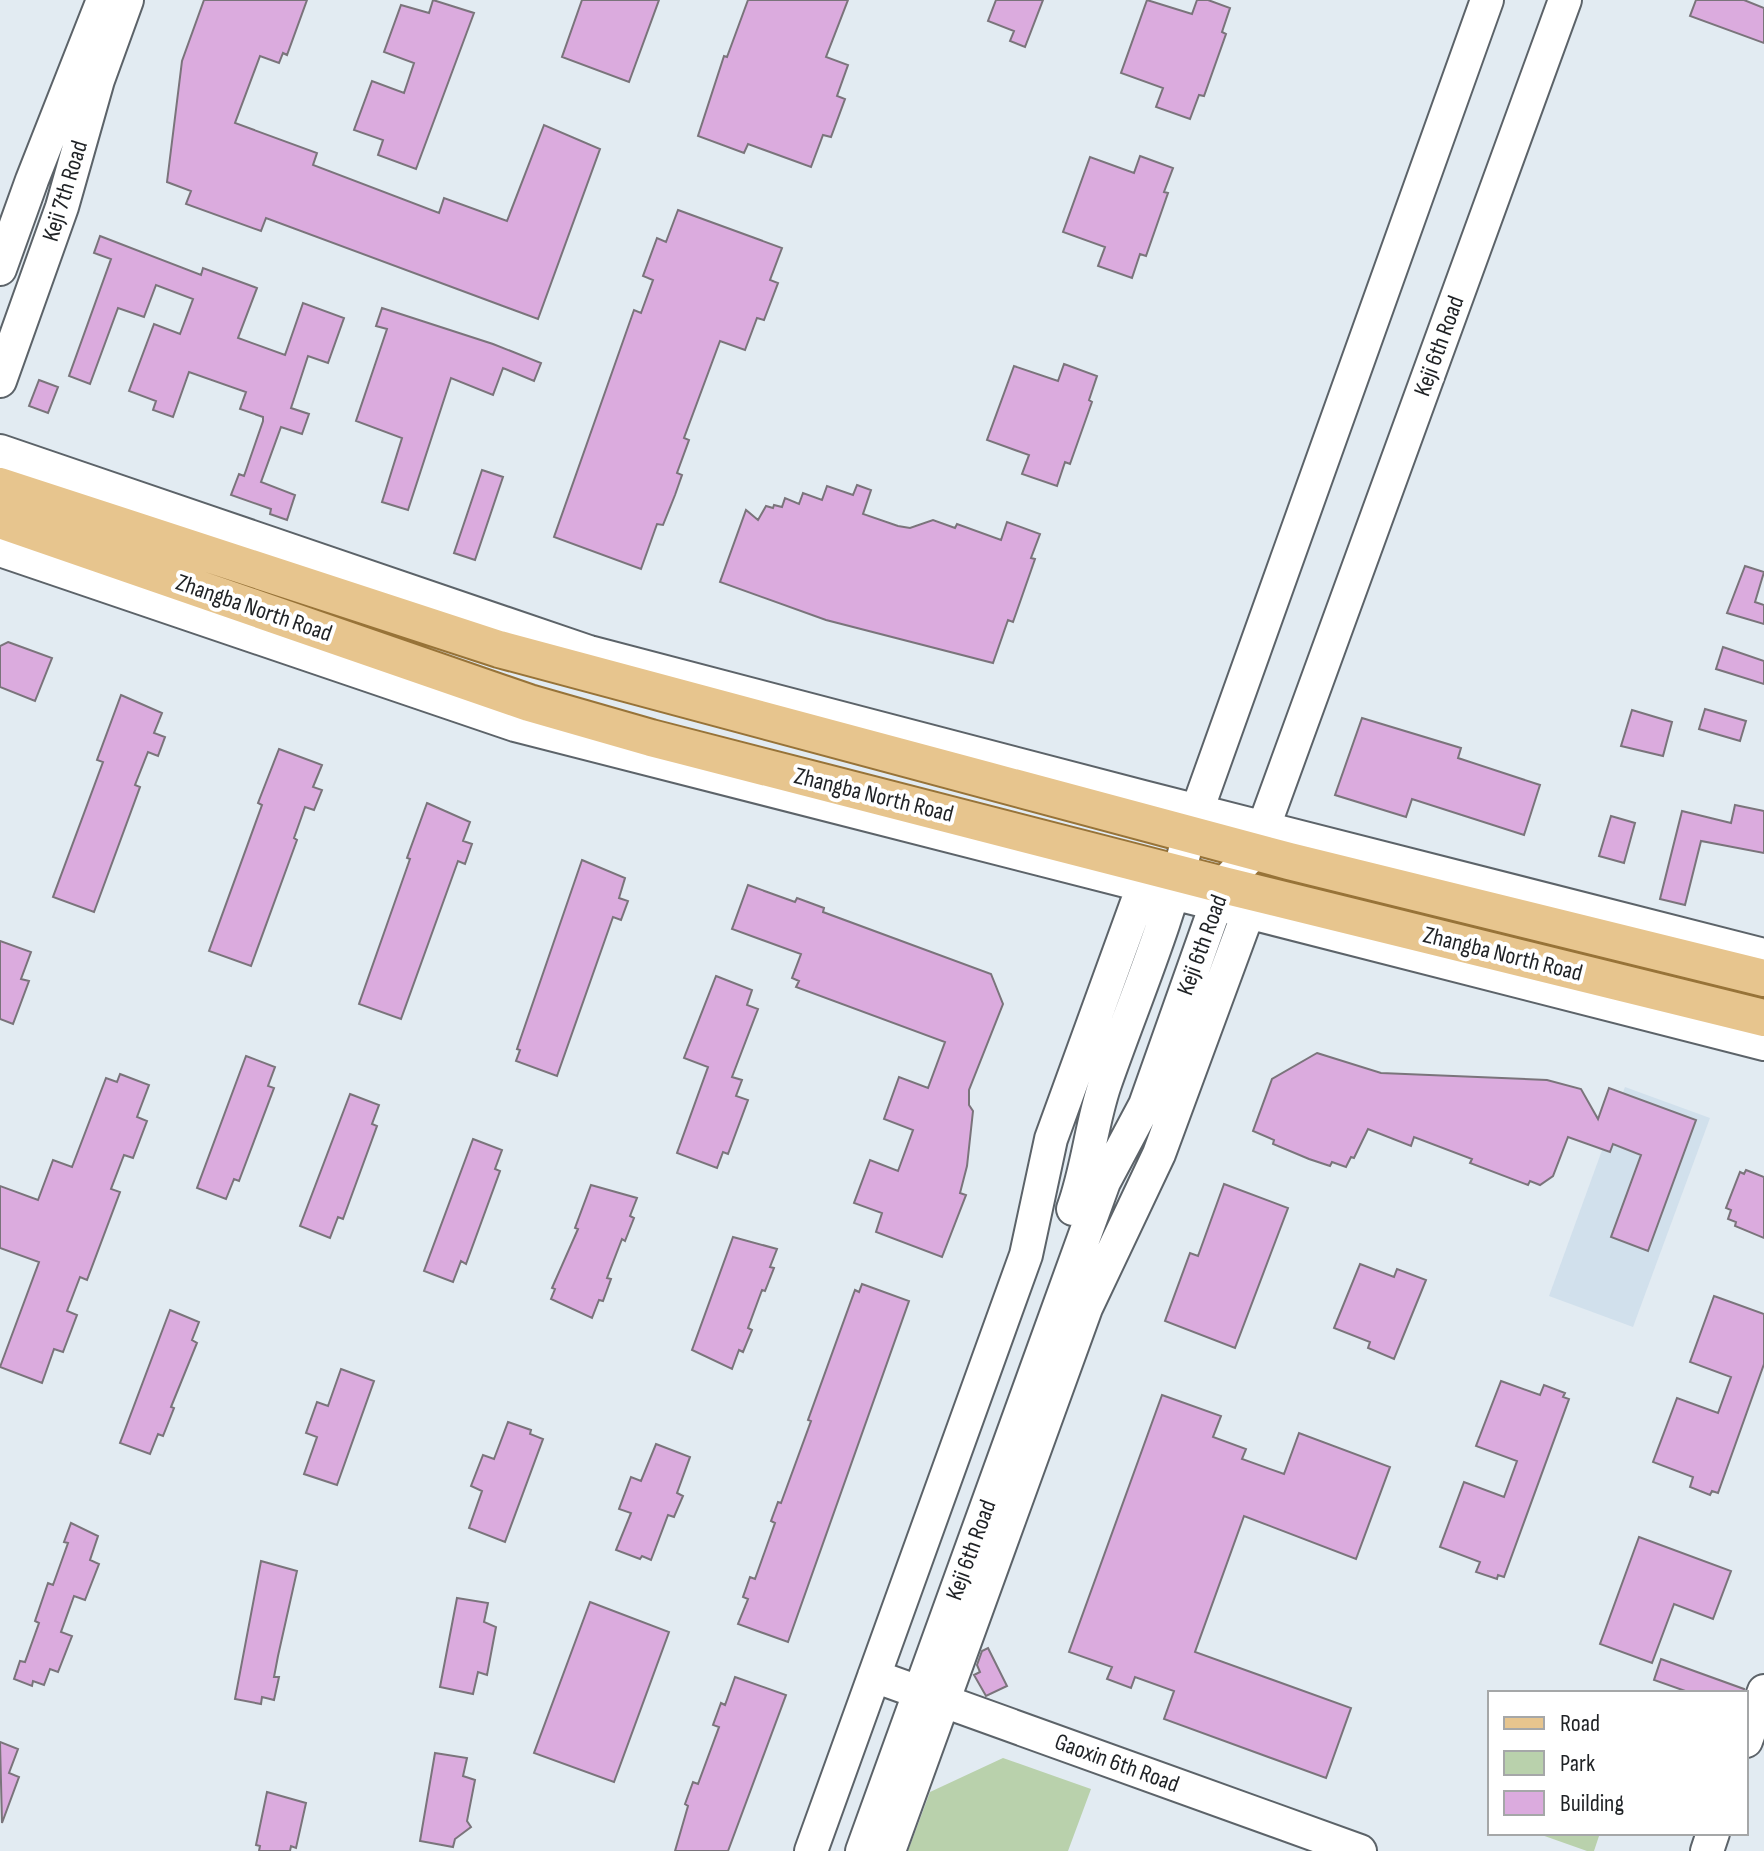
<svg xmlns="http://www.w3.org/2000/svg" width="1764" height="1851" font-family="'Sofia Sans Condensed',sans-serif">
  <rect width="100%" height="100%" fill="#e2ebf2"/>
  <!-- built -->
  <path fill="#d1e0ec" d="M1625,1087L1710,1118L1633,1327L1549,1296Z"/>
  <!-- green -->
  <path fill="#b9d1ac" d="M1003,1758L1091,1789L1068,1851H908L930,1792Z
    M1536,1833H1600L1594,1851H1587Z"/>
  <!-- building -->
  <path fill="#dbabde" stroke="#7a747b" stroke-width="2" d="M204,0H307L287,55L283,53L279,63L260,56L235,123L317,153L313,165L439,213L444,198L507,221L544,125L600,149L538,319L266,218L261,231L186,204L191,191L167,182L182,61Z
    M433,0L474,13L416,169L378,155L383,140L354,130L372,81L404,93L414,63L384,52L401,5L429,13Z
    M582,0H659L629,82L562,57Z
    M748,0H848L826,57L848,65L837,96L845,99L831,137L823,135L811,167L748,144L744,153L698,136L724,56L727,57Z
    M996,0H1043L1025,47L1010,41L1014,31L988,21Z
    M1147,0L1192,14L1197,0H1208L1230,8L1222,32L1226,34L1204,96L1199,95L1190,119L1156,107L1163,88L1121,73Z
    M1696,0H1744L1764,8V43L1690,16Z
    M1140,156L1173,168L1164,192L1168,193L1146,256L1140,254L1132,278L1098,266L1105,247L1063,232L1090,157L1134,173Z
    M678,210L782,248L770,280L778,283L764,320L757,318L745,350L720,341L684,438L689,440L677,473L682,475L675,495L663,525L657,524L641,569L554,537L634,310L641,313L653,280L643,276L657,238L666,242Z
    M100,236L201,275L203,268L257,288L238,338L285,355L303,303L344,318L328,363L308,356L291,408L309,414L302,434L281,427L261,482L295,495L287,520L270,514L271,509L231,495L239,474L244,476L263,421V417L240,409L246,392L189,372L173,417L153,410L156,401L129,391L154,324L180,334L193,299L156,285L144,317L118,308L90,384L69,376L111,259L94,253Z
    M382,308L493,344L541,363L534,381L503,368L493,395L451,378L408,510L382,502L402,438L356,421L387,329L376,326Z
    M1064,364L1097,376L1089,400L1092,402L1070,464L1065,462L1057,486L1022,474L1029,455L987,440L1014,366L1058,381Z
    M39,380L58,387L48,413L29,406Z
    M482,470L503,477L475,560L454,553Z
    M857,485L871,490L863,514L898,526L910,528L933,520L955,528L957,524L1001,540L1007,522L1040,534L1031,558L1035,559L1013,622L1008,620L993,663L826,620L720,582L746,510L758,520L766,506L773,508L774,505L782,507L785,498L799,504L803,493L822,500L827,486L853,495Z
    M1745,566L1764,572L1755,602L1764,605V624L1727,613Z
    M8,642L52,658L35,701L0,687V646Z
    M1723,647L1764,661V684L1716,669Z
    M121,695L162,713L154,733L165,737L158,756L148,752L135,785L140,787L94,912L53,897L103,762L97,760Z
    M1705,709L1746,721L1740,741L1699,729Z
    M1632,710L1672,722L1663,756L1621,746Z
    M1362,718L1461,748L1458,758L1540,785L1524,835L1412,799L1406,817L1335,795Z
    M279,749L322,765L313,787L322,790L314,810L305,807L294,838L297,840L251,966L209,951L262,805L258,803Z
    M427,803L470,822L463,841L472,844L465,864L458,861L401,1019L359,1004L410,859L407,858Z
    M1735,805L1764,811V853L1701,841L1685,905L1660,899L1682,811L1731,823Z
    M1611,816L1635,823L1624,863L1599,856Z
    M582,860L625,878L619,898L628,901L621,920L613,917L557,1076L516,1061L520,1050L517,1049Z
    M748,885L795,902L797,898L824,908L823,912L991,974L1003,1004L969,1090V1105L973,1111L967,1166L960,1193L966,1195L942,1257L876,1232L882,1213L854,1203L870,1160L898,1171L913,1130L884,1119L899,1077L928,1088L945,1042L796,987L799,981L792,978L801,954L732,929Z
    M0,941L31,952L21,979L29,981L13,1024L0,1019Z
    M716,976L752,990L747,1005L758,1009L732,1077L742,1080L736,1096L748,1100L728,1154L723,1152L717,1168L677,1153L708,1067L684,1058Z
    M1317,1053L1381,1073L1547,1080L1581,1089L1598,1119L1609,1088L1696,1120L1648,1251L1611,1237L1641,1155L1613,1144L1610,1152L1568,1137L1553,1176L1540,1185L1530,1181L1528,1185L1470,1163L1472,1159L1414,1137L1411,1146L1368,1129L1354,1158L1351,1157L1346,1167L1332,1162L1330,1166L1309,1159L1273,1144L1274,1140L1253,1131L1272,1079Z
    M246,1056L275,1067L268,1086L274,1088L239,1181L234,1179L226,1199L197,1188Z
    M120,1074L149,1085L137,1117L147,1121L133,1158L124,1155L111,1189L120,1192L87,1280L80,1277L67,1311L77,1315L63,1352L54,1349L42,1383L0,1367L39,1262L0,1248V1186L38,1200L53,1160L72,1167L106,1078L117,1082Z
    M350,1094L379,1105L372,1124L377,1126L343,1219L338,1217L330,1238L300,1226Z
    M473,1139L502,1150L495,1169L500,1171L466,1264L461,1261L453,1282L424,1271Z
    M1746,1170L1764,1177V1238L1735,1226L1736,1222L1728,1219L1731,1210L1726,1208L1740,1172L1744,1174Z
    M1224,1184L1288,1208L1235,1348L1165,1321L1190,1253L1198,1256Z
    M591,1185L637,1198L630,1216L634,1218L625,1241L622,1239L607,1278L611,1279L603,1301L599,1300L592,1318L551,1299L555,1289L552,1288L578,1229L575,1228Z
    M733,1237L777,1249L770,1267L774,1268L765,1291L762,1290L748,1328L752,1330L743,1352L739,1350L732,1369L692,1350Z
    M1360,1264L1394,1277L1397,1269L1426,1280L1394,1359L1368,1348L1370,1342L1334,1328Z
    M862,1284L909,1301L788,1642L738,1624L748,1599L743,1597L750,1577L755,1579L775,1523L771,1521L778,1502L781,1503L811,1421L808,1420L855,1290L859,1292Z
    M1714,1296L1764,1314V1364L1718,1493L1712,1491L1710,1495L1690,1487L1693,1477L1653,1462L1677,1398L1718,1413L1731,1377L1690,1362Z
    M170,1310L199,1322L192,1340L197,1343L171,1407L174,1408L163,1436L158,1434L150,1454L120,1443Z
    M341,1369L374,1381L337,1485L304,1474L317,1437L306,1433L317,1402L328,1406Z
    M1501,1381L1540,1395L1544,1385L1565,1393L1563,1397L1569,1399L1504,1577L1498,1575L1497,1579L1476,1572L1480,1562L1440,1547L1464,1482L1504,1497L1517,1461L1476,1446Z
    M1162,1395L1221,1416L1213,1437L1246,1449L1242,1459L1284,1474L1299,1433L1390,1467L1356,1559L1244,1516L1195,1652L1351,1708L1326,1778L1164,1719L1174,1691L1135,1677L1131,1688L1107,1679L1112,1667L1069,1652Z
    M508,1422L531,1430L530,1434L543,1439L505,1542L469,1528L482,1491L471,1486L483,1455L494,1459Z
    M656,1444L690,1457L677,1493L683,1496L674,1517L668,1515L651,1560L642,1556L640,1559L616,1550L631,1513L619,1509L631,1477L641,1481Z
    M71,1523L98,1536L90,1560L99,1564L85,1600L74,1596L61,1632L72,1636L58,1672L50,1669L44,1685L33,1681L32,1686L14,1679L20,1661L25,1662L39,1623L35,1621L48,1583L53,1585L68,1543L64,1542Z
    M1639,1537L1731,1571L1713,1619L1674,1604L1652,1663L1600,1644Z
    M261,1561L297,1571L278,1656L274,1677H279L274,1700L262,1697L261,1704L235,1699Z
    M457,1598L488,1603L484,1622L496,1627L487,1675L478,1672L473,1694L440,1687Z
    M590,1602L669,1632L614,1782L534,1753Z
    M988,1648L1007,1686L986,1696L974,1675L980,1672L977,1665L982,1651Z
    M1661,1659L1744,1689L1743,1693H1691L1654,1680Z
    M735,1677L786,1695L728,1851H675L688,1806L685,1804L693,1782L698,1784L719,1727L713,1725L721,1703L725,1705Z
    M0,1742L18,1749L9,1773L19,1777L2,1823Z
    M435,1753L467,1758L463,1776L475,1780L467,1821L471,1827L455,1839L453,1847L420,1841Z
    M267,1792L306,1803L296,1848L291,1846L290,1851H259L260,1846L256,1845Z"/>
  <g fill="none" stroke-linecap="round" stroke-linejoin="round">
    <defs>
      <path id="secondary" d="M0,269L32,180L103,0
        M0,381L62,207L98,80L127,0
        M0,451L589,652L1143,797L1764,955
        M0,550L515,725L1764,1044
        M1073,1209C1088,1168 1091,1125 1105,1084C1134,1001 1170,919 1189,833L1487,0
        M874,1676L1360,1851
        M1746,1741L1764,1691
        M811,1851L1026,1255L1051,1139L1143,886L1162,880
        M862,1851L1104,1182L1145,1105L1223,885L1255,851L1565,0
        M889,1851L1086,1308L1159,1154L1248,913L1235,898
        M1707,1851L1713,1833"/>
      <path id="primary" d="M0,486L499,649L1289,861L1764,978
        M0,520L529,703L651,738L1223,885L1764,1018"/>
    </defs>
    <!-- secondary casing -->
    <use href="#secondary" stroke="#5c6369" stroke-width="36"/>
    <!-- primary casing -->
    <use href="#primary" stroke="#977338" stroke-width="40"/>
    <!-- secondary -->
    <use href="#secondary" stroke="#fff" stroke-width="32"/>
    <!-- primary -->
    <use href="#primary" stroke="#e7c58e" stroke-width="36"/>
  </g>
  <g text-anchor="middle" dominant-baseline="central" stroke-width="8" stroke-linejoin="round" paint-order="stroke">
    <!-- street labels -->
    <g font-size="24" fill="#1f2225" stroke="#fff">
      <text transform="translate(65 191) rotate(-73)">Keji 7th Road</text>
      <text transform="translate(1439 346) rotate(-70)">Keji 6th Road</text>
      <text transform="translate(254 608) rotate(19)">Zhangba North Road</text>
      <text transform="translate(874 795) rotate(14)">Zhangba North Road</text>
      <text transform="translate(1202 945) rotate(-70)">Keji 6th Road</text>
      <text transform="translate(1503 954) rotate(14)">Zhangba North Road</text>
      <text transform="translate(971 1550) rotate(-70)">Keji 6th Road</text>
      <text transform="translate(1117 1763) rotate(20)">Gaoxin 6th Road</text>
    </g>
  </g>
  <!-- legend -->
  <rect x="1488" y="1691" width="260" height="144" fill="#ffffff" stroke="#a5a7a8" stroke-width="2"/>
  <rect x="1504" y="1717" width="40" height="12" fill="#e7c58e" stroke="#a5a7a8" stroke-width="2"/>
  <text x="1560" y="1731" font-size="24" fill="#1f2225">Road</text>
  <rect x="1504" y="1751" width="40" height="24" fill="#b9d1ac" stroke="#a5a7a8" stroke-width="2"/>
  <text x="1560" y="1771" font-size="24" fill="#1f2225">Park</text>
  <rect x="1504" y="1791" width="40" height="24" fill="#dbabde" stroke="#a5a7a8" stroke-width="2"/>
  <text x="1560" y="1811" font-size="24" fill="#1f2225">Building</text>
</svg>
